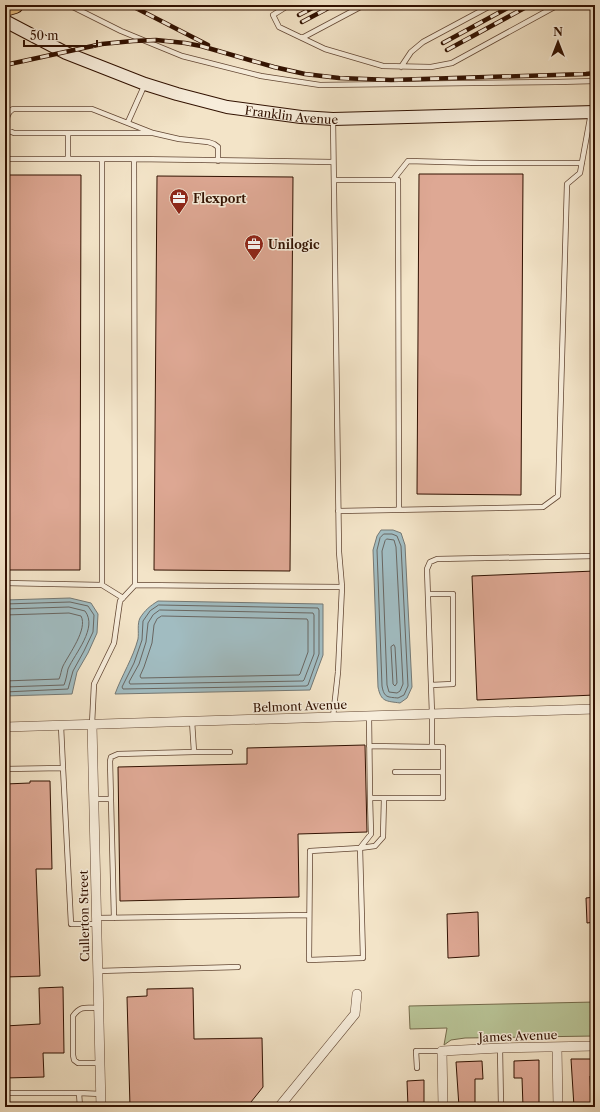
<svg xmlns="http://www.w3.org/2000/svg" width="600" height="1112" font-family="'Libre Caslon Text',serif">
  <rect width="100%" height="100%" fill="#f3e4c8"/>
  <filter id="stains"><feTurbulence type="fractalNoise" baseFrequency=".005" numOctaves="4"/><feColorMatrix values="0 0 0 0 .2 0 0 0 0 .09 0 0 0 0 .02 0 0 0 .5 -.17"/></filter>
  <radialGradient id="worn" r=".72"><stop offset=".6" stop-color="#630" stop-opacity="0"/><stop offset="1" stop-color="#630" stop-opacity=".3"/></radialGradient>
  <!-- green -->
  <path fill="#b9c598" stroke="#756b4c" d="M595,1002V1036L465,1038L451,1040L444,1045L447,1028L410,1029L409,1006Z"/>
  <!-- water -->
  <path fill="#a1bcc1" stroke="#747874" d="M381,530H393L401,533L405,545L412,687L407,698L400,703C386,701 381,702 378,687L373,550L377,536Z
    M70,598L91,603L98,614L97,633L88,653L77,672L72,694L5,696V600Z
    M158,601L323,604V655L310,690L115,694C122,675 133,658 138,639C139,632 137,624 140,618C145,610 150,606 158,601Z"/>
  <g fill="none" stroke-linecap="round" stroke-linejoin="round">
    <!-- shore -->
    <path stroke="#696661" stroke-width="1" d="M384,534H392L397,536L401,546L408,686L404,695L398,698C388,697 384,698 382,686L377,550L380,538Z
      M387,539L394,540L396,547L403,684L400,691L397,693L389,692L387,685L382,551L385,541Z
      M5,604L70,602L88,606L94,615L93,632L84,651L73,671L68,689L5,692
      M159,605L318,608L319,610V654L308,685L306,686L123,689L122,687L134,663L142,640L143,621L150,611Z
      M5,609L69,607L85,611C98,628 75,653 68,669C67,674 66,680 64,685L5,687
      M160,610L313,613L314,615V654L304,680L303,681L130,684L129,682L139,664L146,642L148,623L153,615Z
      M5,615L69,613L81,616C88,629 69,654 63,666C61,670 61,675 59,679L5,681
      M162,616L307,619L308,621V652L300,674L299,675L141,678L140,676L144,667L152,643L154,625L157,619Z
      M394,645L395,647L397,683L395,686L393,684L391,647Z"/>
  </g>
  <!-- building -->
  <path fill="#dea894" stroke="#311101" d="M419,174H523L521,495L417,494Z
    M5,175H81L80,570H5Z
    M157,176L293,177L290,571L154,570Z
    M595,571V695L477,700L472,576Z
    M365,745L367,832L298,834L299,897L120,901L118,767L247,764V748Z
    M30,781H50L52,869H36L40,976L5,977V784L30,783Z
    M595,897V922L587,923L586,898Z
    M478,912L479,956L448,958L447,914Z
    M63,987L64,1053H43L44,1077L5,1078V1026L40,1024L39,988Z
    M193,988L194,1039L262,1038L263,1087L247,1107H130L127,997L147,996V989Z
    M571,1059H595V1076H590L591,1107H574Z
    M539,1060V1107H523L522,1078H514V1061Z
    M482,1061L483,1079H475V1107H459L456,1062Z
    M424,1080V1107H408L407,1081Z"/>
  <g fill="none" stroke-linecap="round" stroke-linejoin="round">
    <defs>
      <path id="service" d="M69,5L121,31L182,56L261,76L320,85L557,82L595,81
        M289,5L273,15L279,27L325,49L383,66L431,67L452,63L558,5
        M302,38L364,5
        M401,67L411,52L423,42L492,5
        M333,119L339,552L342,587L338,672L333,717
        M128,122L145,84
        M68,133V159
        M153,133L92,109H13C5,114 7,122 7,130L14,133H153L179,139L208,142L214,144L218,147V161
        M5,159H134
        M102,159V585
        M333,162L134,159L135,585L342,587
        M334,180H398L399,510
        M393,180L408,161L480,163H582
        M338,511L543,507L558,496L567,184L580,173L591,113
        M5,583L102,585L123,598
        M428,594H453V684L431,685
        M369,716L370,798H443V747H432V714L427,569L430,562L437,559L595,556
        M92,724L94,684L114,643L120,601L135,585
        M369,746L432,747
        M194,752H230
        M63,768L71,924H97
        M5,769L63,768L61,726
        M395,772H443
        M370,798L371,834L360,848L375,846L383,837L384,798
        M93,799H111
        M360,848L363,958L309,960L310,851Z
        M96,918L309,915
        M114,918L110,761L111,757L118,754L194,752L192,721
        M98,971L238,967
        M99,1008C86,1008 81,1005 73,1016V1055L74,1060L78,1063H100
        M500,1048L501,1107
        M417,1068L416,1051H442
        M5,1093H79L80,1107
        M79,1093L101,1094"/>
      <path id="minor" d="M92,725L101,1107
        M5,727L595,709
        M557,1047L558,1107
        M279,1107L355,1014L357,994
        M443,1107L442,1051L500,1048L595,1046"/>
      <g id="secondary">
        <path id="s1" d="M5,21L66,53L145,84L177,94L227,107L301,117L333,119L595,112"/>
      </g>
      <path id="motorway" d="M5,8L15,5"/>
    </defs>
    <!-- service casing -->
    <use href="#service" stroke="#624633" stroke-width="6"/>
    <!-- minor casing -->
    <use href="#minor" stroke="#624633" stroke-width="10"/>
    <!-- secondary casing -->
    <use href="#secondary" stroke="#311101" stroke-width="14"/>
    <!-- motorway casing -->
    <use href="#motorway" stroke="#311101" stroke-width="18"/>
    <!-- service -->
    <use href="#service" stroke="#f7eddb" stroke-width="4.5"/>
    <!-- minor -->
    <use href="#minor" stroke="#f7eddb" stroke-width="9"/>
    <!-- secondary -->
    <use href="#secondary" stroke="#f7eddb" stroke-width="12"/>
    <!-- motorway -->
    <use href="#motorway" stroke="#eac284" stroke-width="16"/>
    <defs>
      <path id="rail" d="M130,5L208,45
        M299,15L318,5
        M302,22L334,5
        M443,43L513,5
        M447,50L530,5
        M5,65L102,44L133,41L156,40L185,43L201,46L274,67L305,74L339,78L391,80L586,74L595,73"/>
    </defs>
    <!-- rail casing -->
    <use href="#rail" stroke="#311101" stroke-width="4.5"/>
    <!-- rail -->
    <use href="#rail" stroke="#f7eddb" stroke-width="3" stroke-dasharray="9" stroke-linecap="butt"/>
  </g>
  <!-- icons -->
  <defs>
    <symbol id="office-pin" viewBox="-11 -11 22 30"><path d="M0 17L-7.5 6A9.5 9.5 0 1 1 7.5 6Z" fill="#8f2418" stroke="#f7eddb"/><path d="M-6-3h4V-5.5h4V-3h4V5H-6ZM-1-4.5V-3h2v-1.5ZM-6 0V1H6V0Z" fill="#fff"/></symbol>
  </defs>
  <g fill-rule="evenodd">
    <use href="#office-pin" x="168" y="187" width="22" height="30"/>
    <use href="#office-pin" x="243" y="233" width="22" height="30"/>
  </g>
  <g text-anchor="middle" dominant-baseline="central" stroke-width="3" stroke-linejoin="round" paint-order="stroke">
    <!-- street labels -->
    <g font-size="12" fill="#311101" stroke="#f7eddb">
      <text stroke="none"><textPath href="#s1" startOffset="304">Franklin Avenue</textPath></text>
      <text transform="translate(300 706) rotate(-2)">Belmont Avenue</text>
      <text transform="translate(84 916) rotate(-91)">Cullerton Street</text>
      <text transform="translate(518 1036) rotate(-2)">James Avenue</text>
    </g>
    <!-- poi labels -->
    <g font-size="12" font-weight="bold" fill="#311101" stroke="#f7eddb" text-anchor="start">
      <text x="193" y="198">Flexport</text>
      <text x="268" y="244">Unilogic</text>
    </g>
  </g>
  <!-- margin -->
  <rect width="600" height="1112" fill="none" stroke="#f3e4c8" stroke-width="20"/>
  <rect x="6" y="6" width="588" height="1100" fill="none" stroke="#311101" stroke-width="2"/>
  <rect x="10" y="10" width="580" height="1092" fill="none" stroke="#311101"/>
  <!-- north arrow -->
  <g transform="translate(558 42)" stroke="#f7eddb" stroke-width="3" paint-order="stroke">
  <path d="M0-3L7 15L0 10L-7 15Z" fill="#311101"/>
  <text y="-6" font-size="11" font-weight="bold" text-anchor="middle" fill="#311101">N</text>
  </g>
  <!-- scale -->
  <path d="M24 40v6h73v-6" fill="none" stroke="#311101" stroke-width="2"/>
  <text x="30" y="40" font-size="12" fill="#311101" stroke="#f7eddb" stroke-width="3" paint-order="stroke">50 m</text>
  <rect width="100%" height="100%" filter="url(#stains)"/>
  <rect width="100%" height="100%" fill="url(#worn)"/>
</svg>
